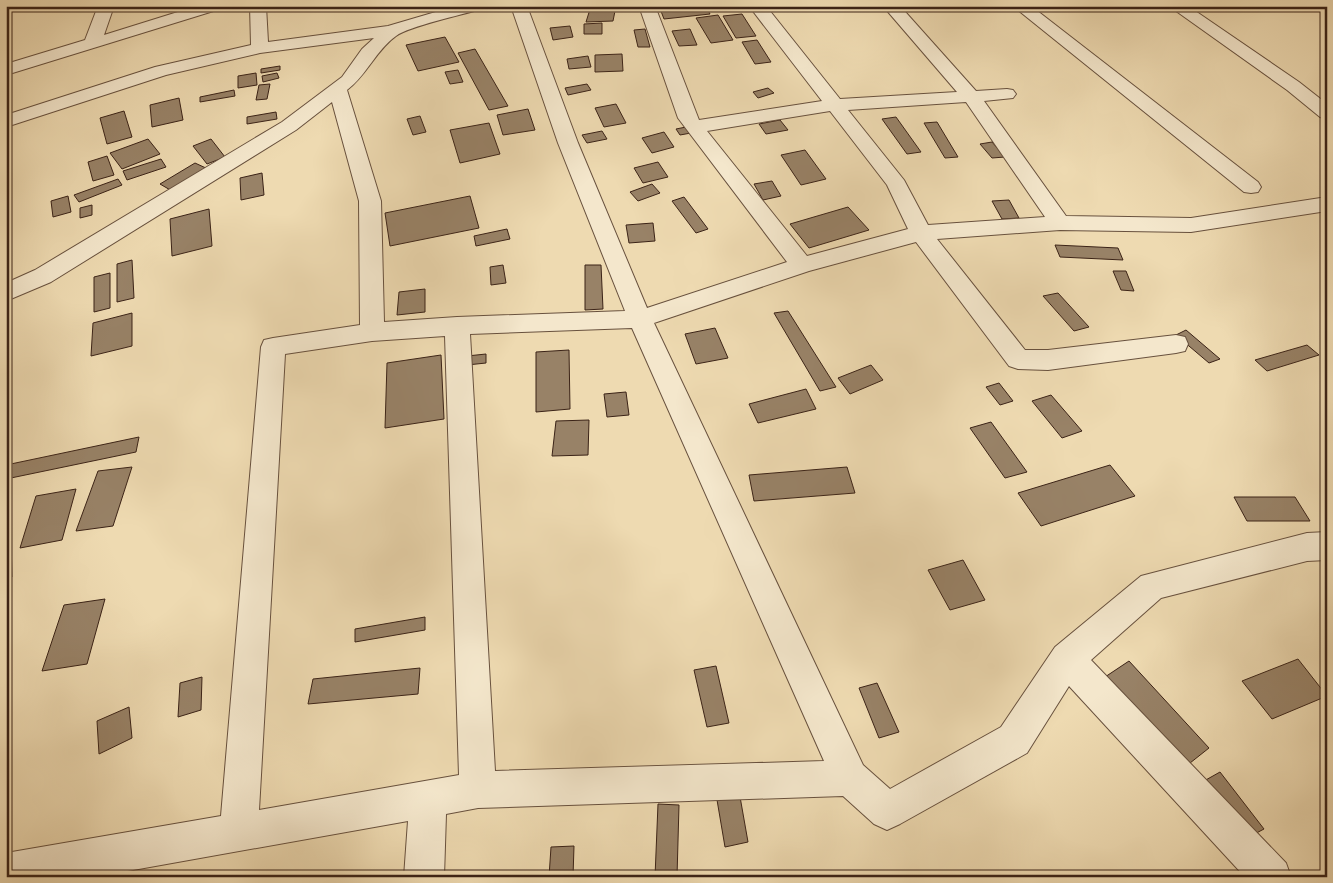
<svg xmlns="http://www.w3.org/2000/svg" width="1333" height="883" font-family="'Sorts Mill Goudy',serif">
  <rect width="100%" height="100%" fill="#eedab1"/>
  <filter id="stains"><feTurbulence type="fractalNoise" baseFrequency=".004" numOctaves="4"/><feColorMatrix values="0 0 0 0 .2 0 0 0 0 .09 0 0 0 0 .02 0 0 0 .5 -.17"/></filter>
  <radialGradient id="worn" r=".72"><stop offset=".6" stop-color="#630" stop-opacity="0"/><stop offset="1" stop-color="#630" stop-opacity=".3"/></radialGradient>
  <!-- building -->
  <path fill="#988267" stroke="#3b2317" d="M591,6H603V11H615L613,21L586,22Z
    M659,6H706L710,14L664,19Z
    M742,14L756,36L736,38L723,16Z
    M718,15L733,40L711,43L696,18Z
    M602,23V34H584V24Z
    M570,26L573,37L553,40L550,28Z
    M645,29L650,47H638L634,30Z
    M690,29L697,45L679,46L672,31Z
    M445,37L459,62L418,71L406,45Z
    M757,40L771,62L755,64L742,42Z
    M475,49L508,106L489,110L458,53Z
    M622,54L623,71L595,72V55Z
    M588,56L591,67L569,69L567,59Z
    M280,66V70L261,73V69Z
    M458,70L463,82L450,84L445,72Z
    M256,73L257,85L238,88V76Z
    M277,73L279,78L263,82L262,76Z
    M270,84L267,99L256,100L259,85Z
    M587,84L591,90L568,95L565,88Z
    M768,88L774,93L758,98L753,92Z
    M234,90L235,96L200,102V97Z
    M179,98L183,120L152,127L150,105Z
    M616,104L626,123L604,127L595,108Z
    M528,109L535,130L503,135L497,115Z
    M124,111L132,137L107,144L100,118Z
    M276,112L277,119L247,124V117Z
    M420,116L426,132L413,135L407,119Z
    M896,117L921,152L907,154L882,119Z
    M780,120L788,130L766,134L759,124Z
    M937,122L958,157L945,158L924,123Z
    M489,123L500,154L460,163L450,130Z
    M686,127L691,133L680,135L676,129Z
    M602,131L607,139L587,143L582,135Z
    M664,132L674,147L652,153L642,138Z
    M148,139L160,154L122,169L110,153Z
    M211,139L225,157L207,164L193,146Z
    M992,142L1005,157L992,158L980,144Z
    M805,150L826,179L801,185L781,155Z
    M107,156L114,175L93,181L88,162Z
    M161,159L166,167L127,180L123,171Z
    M658,162L668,177L643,183L634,168Z
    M195,163L208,169L172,191L160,184Z
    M262,173L264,195L241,200L240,178Z
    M118,179L122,185L79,202L74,195Z
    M772,181L781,196L763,200L754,184Z
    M652,184L660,193L638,201L630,192Z
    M68,196L71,212L53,217L51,201Z
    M470,196L479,228L390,246L385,213Z
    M684,197L708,229L696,233L672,201Z
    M1009,200L1019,218L1002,219L992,201Z
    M92,205V215L80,218V208Z
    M848,207L869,230L809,248L790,224Z
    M209,209L212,246L172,256L170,219Z
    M653,223L655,241L629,243L626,225Z
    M507,229L510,239L476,246L474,236Z
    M1055,245L1118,248L1123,260L1060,257Z
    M132,260L134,298L117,302V264Z
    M503,265L506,283L491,285L490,267Z
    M585,265H601L603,309L585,310Z
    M1113,271H1126L1134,291L1121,290Z
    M110,273V308L94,312V277Z
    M425,289V312L397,315L399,292Z
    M1058,293L1089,327L1074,331L1043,296Z
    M788,311L836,387L820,391L774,313Z
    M132,313V346L91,356L93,323Z
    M715,328L728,358L696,364L685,334Z
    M1186,330L1220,359L1209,363L1176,335Z
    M1307,345L1319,355L1267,371L1255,360Z
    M569,350L570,409L536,412V352Z
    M486,354V363L467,365V356Z
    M441,355L444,419L385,428L387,363Z
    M871,365L883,380L850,394L838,378Z
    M999,383L1013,401L1000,405L986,387Z
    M806,389L816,409L758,423L749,404Z
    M626,392L629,415L607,417L604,394Z
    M1051,395L1082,431L1062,438L1032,401Z
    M589,420L588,455L552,456L556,421Z
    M991,422L1027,472L1005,478L970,428Z
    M139,437L136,452L6,479V465Z
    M1110,465L1135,496L1041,526L1018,493Z
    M132,467L113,526L76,531L98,471Z
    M847,467L855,493L754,501L749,475Z
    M76,489L62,540L20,548L36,496Z
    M1234,497H1295L1310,521H1247Z
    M11,540L12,577L6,579V542Z
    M963,560L985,600L950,610L928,570Z
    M105,599L87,664L42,671L64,605Z
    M425,617V630L355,642V629Z
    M1298,659L1327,696L1272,719L1242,681Z
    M1129,661L1209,748L1185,767L1105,677Z
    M716,666L729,723L707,727L694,670Z
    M420,668L418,694L308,704L313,679Z
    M202,677L201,710L178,717L180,683Z
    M877,683L899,732L879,738L859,688Z
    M129,707L132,738L99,754L97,721Z
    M1220,772L1264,829L1247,838L1204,781Z
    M739,791L748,842L725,847L716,794Z
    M658,804L679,805L677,877H655Z
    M574,846L573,877H549L551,847Z"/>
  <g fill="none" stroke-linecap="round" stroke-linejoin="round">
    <defs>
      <path id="minor" d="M98,6H114L104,35L197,6H222L220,9L6,75V64L85,40Z
        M250,6H266L268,42L388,26L456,6H483L481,9C462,15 409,26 396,36C376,50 367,75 347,90L381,201L384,322L457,317L625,311L558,143L511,6H527L578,143L647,308L787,262L678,118L639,6H655L699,120L822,101L749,6H766L840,99L957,92L883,6H900L976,91L1007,89L1013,90L1016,94L1013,98L984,101L1066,216L1191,218L1327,197V211L1191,232L1060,230L937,239L1025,350H1048L1176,335L1185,337L1188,344L1185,351L1176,353L1048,370L1018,369L1009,366L916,242L809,271L654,323L863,765L890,789L1001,727L1055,647L1141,576L1307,533L1327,532V560L1307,561L1161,598L1091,660L1286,863L1291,877H1245L1069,686L1027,753L900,824L887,830L874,824L843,796L478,808L446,814L444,877H404L408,821L94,877H6V853L221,816L261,347L264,340L273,338L360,325L359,201L332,102L296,130L51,282L6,301V283L35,270L282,122L342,77L362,49L374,38L260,53L166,75L6,127V115L155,67L251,45ZM966,102L1045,217L928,225L904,180L848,110ZM830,111L887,185L908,229L807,256L707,131ZM632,328L824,761L495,771L470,334ZM445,336L459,775L259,810L285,354L372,341Z
        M1013,6H1031L1258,182L1261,187L1258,192L1251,193L1244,192Z
        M1169,6H1188L1299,82L1327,104V119L1320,117L1287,90Z"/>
    </defs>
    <!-- minor casing -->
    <use href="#minor" stroke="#68513e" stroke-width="2"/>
    <!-- minor -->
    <use href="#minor" fill="#f4e7cc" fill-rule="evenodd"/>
  </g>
  <!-- margin -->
  <rect width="1333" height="883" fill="none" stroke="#eedab1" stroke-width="25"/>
  <rect x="8" y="8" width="1318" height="868" fill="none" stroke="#3b2317" stroke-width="2.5"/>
  <rect x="12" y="12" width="1308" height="858" fill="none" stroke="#3b2317"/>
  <rect width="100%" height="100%" filter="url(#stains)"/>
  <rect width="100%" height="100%" fill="url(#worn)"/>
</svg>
